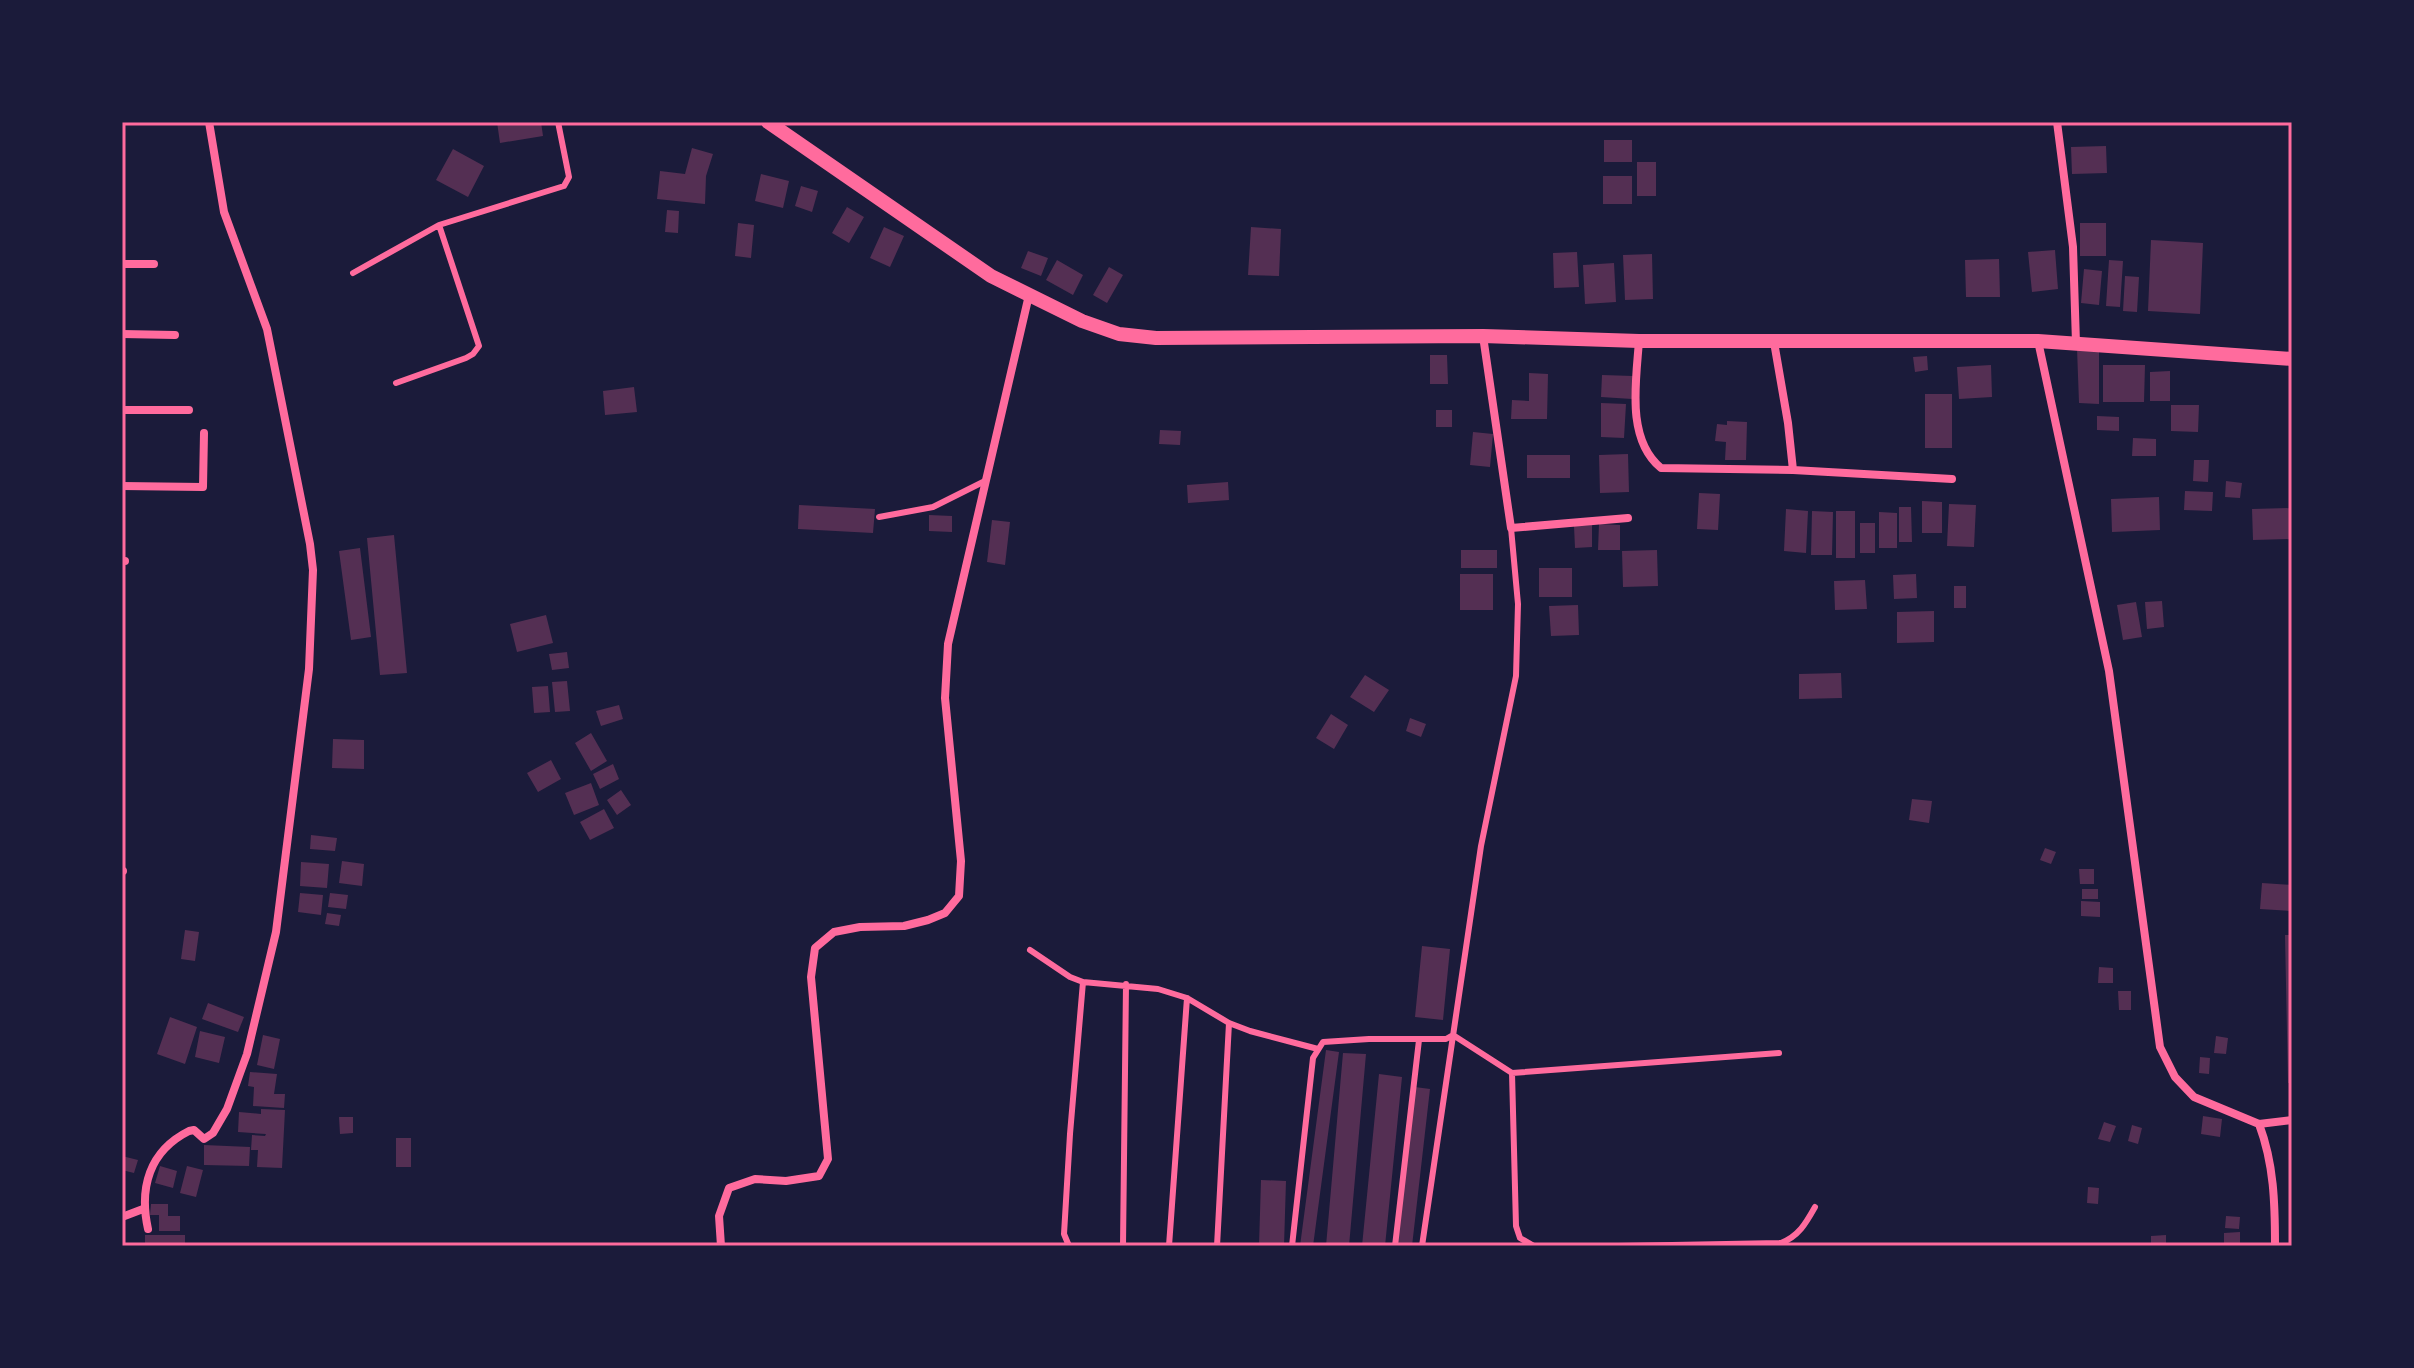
<svg xmlns="http://www.w3.org/2000/svg" width="2414" height="1368" font-family="'IBM Plex Sans',sans-serif">
  <rect width="100%" height="100%" fill="#1b1b3a"/>
  <!-- building -->
  <path fill="#542f53" d="M497,122H541L543,136L500,143Z
    M1604,140H1632V162H1604Z
    M2106,146L2107,173L2072,174L2071,147Z
    M692,148L713,154L706,176L705,204L657,199L660,171L685,174Z
    M453,149L484,166L468,197L436,180Z
    M1637,162H1656V196H1637Z
    M761,174L789,181L783,208L755,201Z
    M1603,176H1632V204H1603Z
    M801,186L818,191L812,212L795,206Z
    M847,207L864,217L849,243L832,233Z
    M667,210L679,211L678,233L665,232Z
    M738,223L754,225L751,258L735,256Z
    M2080,223H2106V256H2080Z
    M884,227L904,236L890,267L870,258Z
    M1251,227L1281,229L1279,276L1248,275Z
    M2151,240L2203,243L2200,314L2148,311Z
    M2055,250L2058,289L2032,292L2028,252Z
    M1028,251L1048,258L1041,276L1021,268Z
    M1577,252L1579,287L1554,288L1553,253Z
    M1652,254L1653,299L1625,300L1623,255Z
    M1999,259L2000,297H1966L1965,260Z
    M1057,260L1083,275L1073,295L1046,280Z
    M2109,260L2123,261L2120,307L2106,306Z
    M1614,263L1616,302L1585,304L1583,265Z
    M1109,267L1123,275L1107,303L1093,295Z
    M2084,269L2102,271L2099,305L2081,303Z
    M2125,276L2139,277L2137,312L2123,311Z
    M2077,348H2099V404L2079,403Z
    M1430,355H1447L1448,384H1430Z
    M1927,356L1928,370L1915,372L1913,357Z
    M1991,365L1992,397L1959,399L1957,367Z
    M2103,365H2145L2144,402H2103Z
    M2170,371V401H2150V372Z
    M1529,373L1548,374L1547,419H1511L1512,400L1529,401Z
    M1602,375L1633,376L1632,399L1601,397Z
    M634,387L637,412L605,415L603,391Z
    M1925,394H1952V448H1925Z
    M1601,403L1626,404L1624,438L1601,437Z
    M2171,405H2199L2198,432L2171,431Z
    M1436,410H1452V427H1436Z
    M2097,416L2119,417V431L2097,430Z
    M1727,421L1747,422L1746,460H1725L1726,442L1715,441L1717,424L1727,425Z
    M1160,430L1181,431L1180,445L1159,444Z
    M1473,432L1493,434L1490,467L1470,465Z
    M2133,438L2156,439V456H2132Z
    M1628,454L1629,492L1600,493L1599,455Z
    M1527,455H1570V478H1527Z
    M2194,460H2209L2208,482L2193,481Z
    M2226,481L2242,483L2240,498L2225,497Z
    M1228,482L1229,500L1188,503L1187,485Z
    M2185,491L2213,492L2212,511L2184,510Z
    M1699,493L1720,494L1718,530L1697,529Z
    M2159,497L2160,530L2112,532L2111,499Z
    M1922,501L1942,502V533H1922Z
    M1949,504L1976,505L1974,547L1947,546Z
    M799,505L875,509L873,533L798,529Z
    M1899,507H1911L1912,542H1899Z
    M2292,508V539L2253,540L2252,509Z
    M1786,509L1808,511L1806,553L1784,551Z
    M1812,511L1833,512L1832,555H1811Z
    M1836,511H1855V558H1836Z
    M1879,512L1897,513V548H1879Z
    M929,515L952,516V532L929,531Z
    M992,520L1010,522L1005,565L987,562Z
    M1860,523H1875V553H1860Z
    M1599,524L1620,525V550H1598Z
    M1592,525V547L1575,548L1574,526Z
    M394,535L407,673L380,675L367,538Z
    M360,548L371,637L351,640L339,551Z
    M1461,550H1497V568H1461Z
    M1657,550L1658,586L1623,587L1622,551Z
    M1539,568H1572V597H1539Z
    M1460,574H1493V610H1460Z
    M1916,574L1917,598L1894,599L1893,575Z
    M1865,580L1867,609L1835,610L1834,581Z
    M1954,586H1966V608H1954Z
    M2162,601L2164,627L2147,629L2145,602Z
    M2136,602L2142,637L2123,640L2117,605Z
    M1578,605L1579,635L1551,636L1549,606Z
    M1934,611V642L1897,643V612Z
    M546,615L553,643L517,652L510,624Z
    M567,652L569,668L552,670L549,654Z
    M1841,673L1842,698L1799,699V674Z
    M1365,675L1389,690L1374,712L1350,697Z
    M567,681L570,711L555,712L552,682Z
    M548,686L550,712L534,713L532,687Z
    M619,705L623,719L601,726L596,711Z
    M1331,714L1348,725L1334,749L1316,738Z
    M1410,718L1426,724L1421,737L1406,731Z
    M591,733L607,761L591,771L575,743Z
    M333,739L364,740V769L332,768Z
    M551,760L561,779L538,792L527,773Z
    M613,764L619,779L600,789L593,774Z
    M591,783L599,805L574,815L565,793Z
    M621,790L631,805L617,815L607,800Z
    M1912,799L1932,801L1929,823L1909,820Z
    M604,809L614,828L590,840L580,822Z
    M311,835L337,838L335,851L310,849Z
    M2045,848L2056,852L2051,864L2040,860Z
    M342,861L364,864L362,886L339,883Z
    M301,862L329,864L327,888L300,886Z
    M2079,869H2094V884H2080Z
    M2262,883L2292,885V911L2260,909Z
    M2082,889H2098V899H2082Z
    M300,893L323,895L321,915L298,912Z
    M330,893L348,895L346,909L328,907Z
    M2081,901L2100,902V917L2081,916Z
    M327,913L341,915L339,926L325,924Z
    M185,930L199,932L195,961L181,959Z
    M2285,935H2292V1083H2288Z
    M1422,946L1450,949L1443,1020L1415,1017Z
    M2099,967L2113,968V983H2098Z
    M2118,991H2131V1010H2119Z
    M208,1003L244,1017L238,1032L202,1019Z
    M170,1017L197,1027L185,1064L157,1054Z
    M200,1031L225,1037L219,1063L195,1057Z
    M263,1035L280,1039L274,1069L257,1065Z
    M2216,1036L2228,1038L2226,1054L2214,1053Z
    M1326,1050L1339,1052L1313,1246H1300Z
    M1343,1053L1366,1054L1349,1246H1326Z
    M2200,1057L2210,1058L2209,1074L2199,1073Z
    M250,1072L277,1074L274,1094H285L284,1108L253,1106L254,1087L248,1086Z
    M1379,1074L1402,1077L1385,1246H1362Z
    M1415,1087L1430,1089L1412,1246H1397Z
    M261,1109L285,1110L282,1168L257,1167L258,1150H251L252,1135L265,1136L266,1134L238,1132L239,1112L261,1114Z
    M2203,1116L2222,1119L2220,1137L2201,1134Z
    M339,1117H353V1133L340,1134Z
    M2104,1122L2116,1126L2110,1142L2098,1139Z
    M2132,1125L2142,1128L2138,1144L2128,1141Z
    M396,1138H411V1167H396Z
    M204,1145L250,1147L249,1166L204,1165Z
    M122,1156L138,1160L134,1173L122,1170Z
    M160,1166L177,1171L173,1188L155,1183Z
    M187,1166L203,1170L196,1197L180,1193Z
    M1261,1180L1286,1181L1284,1246H1259Z
    M2088,1187L2099,1188L2098,1204L2087,1203Z
    M151,1204H168V1216H180V1231H159V1215H150Z
    M2226,1216L2240,1217L2239,1229L2225,1228Z
    M2240,1232V1245H2224V1233Z
    M145,1235H185V1246H145Z
    M2166,1235V1246H2151V1236Z"/>
  <g fill="none" stroke-linecap="round" stroke-linejoin="round">
    <!-- service -->
    <path stroke="#ff6b9d" stroke-width="6" d="M353,273L439,225L564,186L569,177L558,122
      M396,383L466,358L473,354L479,346L439,225
      M879,517L933,507L985,481
      M1030,950L1070,977L1083,982L1158,989L1187,998L1229,1023L1250,1031L1318,1049
      M1512,1073L1779,1053
      M1069,1246L1064,1234L1070,1134L1083,982
      M1123,1246L1126,984
      M1169,1246L1187,998
      M1217,1246L1229,1023
      M1292,1246L1313,1058L1323,1042L1369,1039H1446L1453,1035L1512,1073L1516,1226L1520,1238L1534,1246
      M1395,1246L1419,1040
      M1422,1246L1481,846L1516,676L1518,604L1511,528
      M1618,1246L1781,1243C1799,1236 1806,1223 1815,1207"/>
    <!-- minor -->
    <path stroke="#ff6b9d" stroke-width="8" d="M2057,122L2073,247L2076,343
      M122,264H154
      M122,334L175,335
      M1483,336L1511,528L1628,518
      M1639,341C1636,382 1626,439 1661,468L1793,470L1788,423L1774,342
      M2038,341L2109,671L2160,1047L2175,1077L2194,1097L2259,1124C2274,1164 2275,1203 2275,1246
      M122,410H189
      M1793,470L1952,479
      M122,486L203,487L204,433
      M122,561H125
      M122,871H123
      M2259,1124L2292,1120
      M122,1217L143,1209
      M148,1229C139,1188 149,1151 189,1131L194,1130L204,1139L213,1133L227,1109L247,1054L276,932L309,669L313,570L310,544L267,329L224,212L209,122
      M721,1246L719,1216L729,1188L755,1179L786,1181L819,1176L828,1159L811,977L815,948L834,932L860,927L904,926L928,920L945,913L959,896L961,861L945,698L948,644L1029,295"/>
    <!-- tertiary -->
    <path stroke="#ff6b9d" stroke-width="14" d="M768,122L991,276L1082,321L1119,334L1156,338L1483,336L1639,341H2038L2292,359"/>
  </g>
  <!-- border -->
  <rect width="2414" height="1368" fill="none" stroke="#1b1b3a" stroke-width="248"/>
  <rect x="124" y="124" width="2166" height="1120" fill="none" stroke="#ff6b9d" stroke-width="3"/>
</svg>
